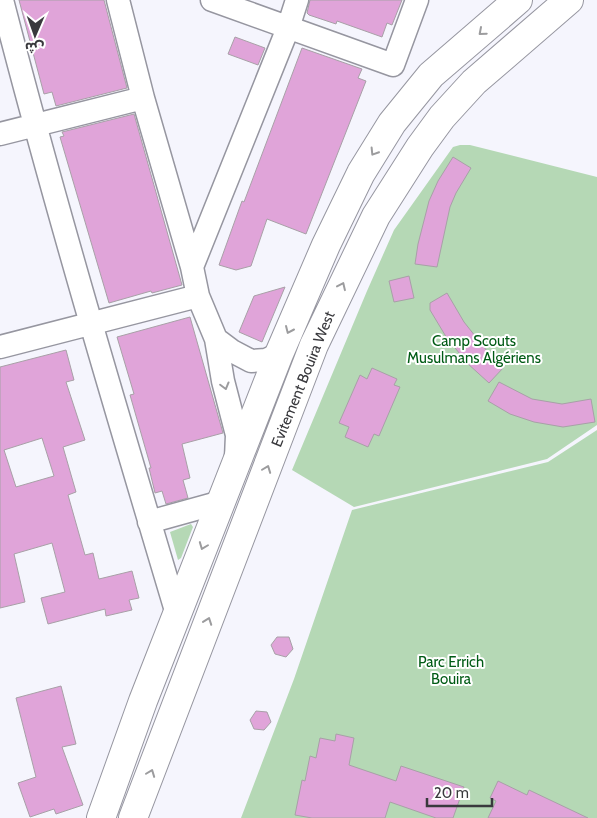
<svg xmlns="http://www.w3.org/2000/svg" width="597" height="818" font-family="Cabin,'Noto Sans Arabic',sans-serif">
  <rect width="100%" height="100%" fill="#f5f5fd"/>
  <!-- green -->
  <path fill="#b5d8b5" d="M460,145H470L597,177V425L547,459L354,507L292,470L367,291L394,230L453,147Z
    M597,430V818H241L294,679L352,510L548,462Z
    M191,524L193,527L181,558L178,560L170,532Z"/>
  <!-- building -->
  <path fill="#e0a4d9" stroke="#a8a0a7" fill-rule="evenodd" d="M19,0H104L127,88L56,106L52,92L44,94Z
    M310,0H402L392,25L387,23L382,37L337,21L336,24L309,15L307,13Z
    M235,37L265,48L258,65L228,54Z
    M302,48L362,69L358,78L366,81L306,234L267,219L251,266L236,270L219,265L242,201L244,202Z
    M134,114L182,285L152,293L151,291L109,303L60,137L64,136L62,132Z
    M453,157L471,168L456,193L450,207L437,267L415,264L418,244L429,201L438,181Z
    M409,276L414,298L394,302L389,281Z
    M285,287L262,342L239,332L254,296Z
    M447,293L464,322L487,351L504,367L489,383L467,363L452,344L451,345L430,310V303Z
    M190,317L223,433L182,444L190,478L183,480L188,498L166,504L162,491L155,493L149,468H151L130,395L134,394L117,337Z
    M66,350L74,380L66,382L85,440L63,447L76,492L68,495L85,555L93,553L99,579L132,571L139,598L129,600L132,610L106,616L105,609L48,624L41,598L65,592L52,543L14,554L25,602L0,608V367ZM42,438L54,476L16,487L4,450Z
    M372,368L397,379L394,385L400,387L379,436L374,434L368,447L345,437L349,427L339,423L360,375L367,379Z
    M499,382L532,399L562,404L591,399L595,422L563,427L534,422L510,414L488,401Z
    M277,637H289L293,649L286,657L275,654L271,645Z
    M61,686L76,744L62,747L83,805L56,814L54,809L30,817L18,783L36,777L16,698Z
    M256,711L267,712L271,722L264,730L254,729L250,720Z
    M336,734L354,738L349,765L396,781L401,766L464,787L453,818H436L390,802L385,818H312L295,815L302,780L305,781L310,756L316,758L320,738L335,741Z
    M498,781L527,795L529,790L588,818H488L496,801L490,798Z"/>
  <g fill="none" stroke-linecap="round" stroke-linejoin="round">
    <defs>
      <path id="street" d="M2,0C55,206 116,410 177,614
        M212,0L393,65L417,0
        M0,134L143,98
        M192,267L288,28L297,0
        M198,296L216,339L232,351L251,361L266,360L279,354
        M216,339L223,381L237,435L236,458
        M0,347L198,296L192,267L143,98L118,0
        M149,522L221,502"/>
      <path id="highway" d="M101,818L143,701L279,354L326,245L361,173L392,123L431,75L518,0
        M133,818L314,345L376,216L420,147L442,117L474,82L569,0"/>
    </defs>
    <!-- street casing -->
    <use href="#street" stroke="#9696a0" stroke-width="25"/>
    <!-- highway casing -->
    <use href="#highway" stroke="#9696a0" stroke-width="30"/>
    <!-- street -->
    <use href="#street" stroke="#fff" stroke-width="22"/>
    <!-- highway -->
    <use href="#highway" stroke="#fff" stroke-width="28"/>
  </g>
  <!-- one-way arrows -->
  <defs><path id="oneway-chevron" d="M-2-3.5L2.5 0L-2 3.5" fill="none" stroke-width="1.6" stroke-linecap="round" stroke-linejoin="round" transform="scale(1.25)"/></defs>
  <g stroke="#9c9c9e">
    <use href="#oneway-chevron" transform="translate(482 32) rotate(139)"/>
    <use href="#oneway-chevron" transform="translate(374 152) rotate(122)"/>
    <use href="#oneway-chevron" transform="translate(342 286) rotate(-65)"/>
    <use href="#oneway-chevron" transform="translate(289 330) rotate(114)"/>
    <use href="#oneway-chevron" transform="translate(225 386) rotate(75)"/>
    <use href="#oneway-chevron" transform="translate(267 469) rotate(-69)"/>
    <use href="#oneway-chevron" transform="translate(203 546) rotate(111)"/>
    <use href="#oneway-chevron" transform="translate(208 621) rotate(-70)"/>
    <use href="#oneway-chevron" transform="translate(151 773) rotate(-69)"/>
  </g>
  <g text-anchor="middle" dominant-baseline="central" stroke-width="4" stroke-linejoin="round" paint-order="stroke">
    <!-- park labels -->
    <g font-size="15" fill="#005b15" stroke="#fff">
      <text x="474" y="341">Camp Scouts<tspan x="474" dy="17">Musulmans Algériens</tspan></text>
      <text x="451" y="662">Parc Errich<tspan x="451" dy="17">Bouira</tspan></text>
    </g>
    <!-- street labels -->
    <g font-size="15" fill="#39393d" stroke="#fff">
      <text transform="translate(303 379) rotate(-68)">Evitement Bouira West</text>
    </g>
  </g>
  <!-- north arrow -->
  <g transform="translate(35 35) rotate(182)" stroke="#ffffff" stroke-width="4" paint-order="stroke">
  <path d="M0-4L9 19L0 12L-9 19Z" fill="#39393d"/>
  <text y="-8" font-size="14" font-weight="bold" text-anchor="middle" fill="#39393d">ش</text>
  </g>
  <!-- scale -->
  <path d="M427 798v8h65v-8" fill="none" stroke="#39393d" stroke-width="2.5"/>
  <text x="434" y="798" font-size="15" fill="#39393d" stroke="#ffffff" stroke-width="4" paint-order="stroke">20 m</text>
</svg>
